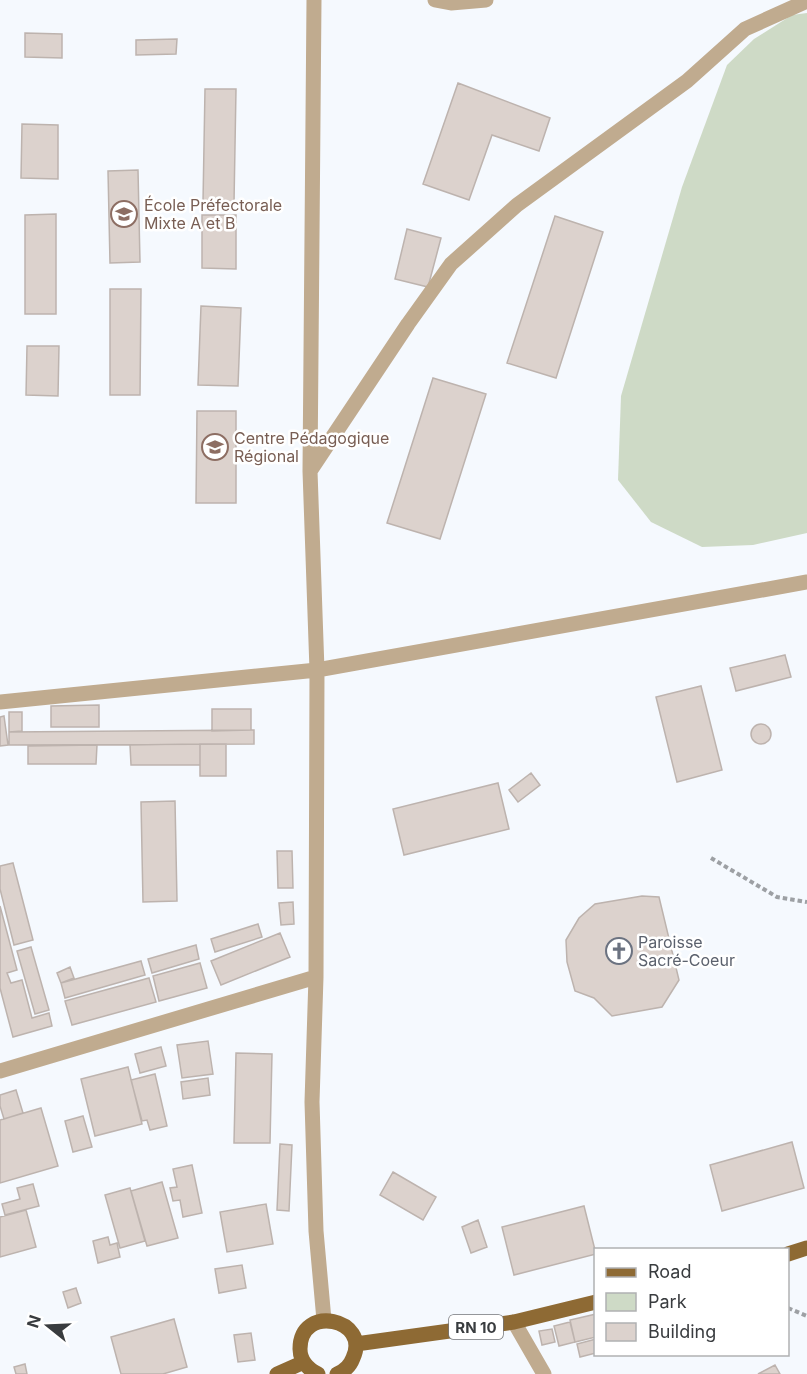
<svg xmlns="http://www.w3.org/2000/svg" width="807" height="1374" font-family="Inter,sans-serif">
  <rect width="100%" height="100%" fill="#f5f9fe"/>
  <!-- green -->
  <path fill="#cedac6" d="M807,13V533L753,545L702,547L651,522L618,480L621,396L682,187L727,65L754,39L792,15Z"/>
  <!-- building -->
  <path fill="#dcd2cd" stroke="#bdb3ae" stroke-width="1.5" d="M25,33L62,34V58L25,57Z
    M177,39L176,54L136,55V40Z
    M458,83L550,118L539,151L492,135L469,200L423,184Z
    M205,89H236L234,203L203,202Z
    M22,124L58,125V179L21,178Z
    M138,170L140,262L110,263L108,171Z
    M56,214V314H25V215Z
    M202,215H236V269L202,268Z
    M555,216L603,232L556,378L507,363Z
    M407,229L441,238L428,287L395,279Z
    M110,289H141L140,395H110Z
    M201,306L241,308L238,386L198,385Z
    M27,346H59L58,396L26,395Z
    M433,378L486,394L440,539L387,523Z
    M197,411H236V503H196Z
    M785,655L791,677L736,691L730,668Z
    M701,686L722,770L677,782L656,697Z
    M99,705V727H51V706Z
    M212,709H251V730L212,731Z
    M9,712H22V731L9,732Z
    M4,716L8,745L0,746V717Z
    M751 734a10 10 0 1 1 20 0a10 10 0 1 1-20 0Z
    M251,730H254V744L9,745V732Z
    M200,744V765H131L130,745Z
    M200,744H226V776H200Z
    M97,745L96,764H28V746Z
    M531,773L540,785L518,802L509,790Z
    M498,783L509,829L404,855L393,809Z
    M175,801L177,901L143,902L141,802Z
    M277,851H292L293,888H278Z
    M13,863L33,940L14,945L0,889V866Z
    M642,896L659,897L679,980L662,1007L612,1016L594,998L575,991L567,962L566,940L579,918L595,904Z
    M293,902L294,924L281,925L279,903Z
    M0,906L17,970L7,973L11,983L22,980L32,1018L49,1013L52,1026L13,1037L0,988Z
    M258,924L262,937L215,952L211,939Z
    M280,933L290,957L221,985L211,961Z
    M196,945L199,959L152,973L148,959Z
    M31,947L49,1010L35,1014L17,951Z
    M141,961L145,975L65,998L61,983Z
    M200,963L207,988L159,1001L153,976Z
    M70,967L74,978L61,983L57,973Z
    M149,978L156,1002L72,1025L65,1001Z
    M208,1041L213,1074L182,1078L177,1045Z
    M161,1047L166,1066L140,1073L135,1054Z
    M236,1053L272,1054L270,1143H234Z
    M128,1067L142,1124L95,1136L81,1079Z
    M155,1074L167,1126L150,1130L147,1120L142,1121L131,1080Z
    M208,1078L210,1095L183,1099L181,1082Z
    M16,1090L23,1113L4,1119L0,1106V1095Z
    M41,1108L58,1166L0,1183V1120Z
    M83,1116L92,1147L73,1152L65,1121Z
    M792,1142L804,1188L722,1211L710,1165Z
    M280,1144L292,1145L289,1211L277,1210Z
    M192,1165L202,1213L183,1217L180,1200L173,1201L170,1188L177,1187L173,1169Z
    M393,1172L436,1197L423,1220L380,1195Z
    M162,1182L178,1238L147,1246L131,1191Z
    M33,1184L39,1206L5,1215L2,1204L20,1199L17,1188Z
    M130,1188L145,1241L120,1248L105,1195Z
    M266,1204L273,1244L227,1252L220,1212Z
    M584,1206L596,1254L514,1275L502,1227Z
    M26,1210L36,1247L0,1257V1217Z
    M478,1220L487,1247L471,1253L462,1227Z
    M108,1237L110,1245L117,1243L120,1257L98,1263L93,1241Z
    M242,1265L246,1288L219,1293L215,1269Z
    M76,1288L81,1303L68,1308L63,1292Z
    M596,1314V1337L575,1342L570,1320Z
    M174,1319L187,1367L163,1374H121L111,1337Z
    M570,1322L575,1342L559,1346L554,1326Z
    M552,1329L555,1342L542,1345L539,1331Z
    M251,1333L255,1360L238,1362L234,1335Z
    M596,1339V1353L580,1357L577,1344Z
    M25,1364L27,1374H16L14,1367Z
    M775,1365L780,1374H758Z"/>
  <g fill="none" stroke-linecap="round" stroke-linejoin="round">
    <!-- path -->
    <path stroke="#9da0a4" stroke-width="4" stroke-dasharray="4.5 3" stroke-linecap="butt" d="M711,858L777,897L807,902
      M788,1308L807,1316"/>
    <!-- street -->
    <path stroke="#c0ab8f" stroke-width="15" d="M314,0L310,471L317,670L316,977L312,1102L316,1231L324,1320
      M435,0L451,3L486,0
      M310,471L408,324L451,264L517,205L687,81L745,29L807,1
      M0,702L317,670L807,582
      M0,1071L316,977
      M514,1322L544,1374"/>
    <!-- primary -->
    <path stroke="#8e6a34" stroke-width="15" d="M788,1254L807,1248
      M356,1344L514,1322L596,1302
      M277,1374L304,1362
      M318,1374C308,1369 300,1361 300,1349C300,1303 371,1319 353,1358C350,1366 345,1371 337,1374"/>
  </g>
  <!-- icons -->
  <defs>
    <symbol id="school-ring" viewBox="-11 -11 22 22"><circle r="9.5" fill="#fff" stroke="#8d6e63" stroke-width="1.5"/><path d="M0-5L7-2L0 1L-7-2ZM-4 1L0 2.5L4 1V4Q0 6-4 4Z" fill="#8d6e63"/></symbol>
    <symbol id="university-ring" viewBox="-11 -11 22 22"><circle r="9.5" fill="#fff" stroke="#8d6e63" stroke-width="1.5"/><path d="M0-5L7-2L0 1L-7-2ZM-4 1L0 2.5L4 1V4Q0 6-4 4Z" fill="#8d6e63"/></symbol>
    <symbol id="church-ring" viewBox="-11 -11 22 22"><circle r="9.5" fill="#fff" stroke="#6b7280" stroke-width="1.5"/><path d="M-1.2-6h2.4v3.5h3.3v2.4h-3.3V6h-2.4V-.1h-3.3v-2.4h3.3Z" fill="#6b7280"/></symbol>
  </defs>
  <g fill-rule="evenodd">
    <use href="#school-ring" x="109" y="199" width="30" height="30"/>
    <use href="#university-ring" x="200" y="432" width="30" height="30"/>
    <use href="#church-ring" x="604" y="936" width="30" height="30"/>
  </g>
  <g text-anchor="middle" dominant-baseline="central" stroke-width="5" stroke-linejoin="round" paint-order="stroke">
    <!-- shield labels -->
    <rect fill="#fff" stroke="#747679" stroke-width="1.5" x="449" y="1315" width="54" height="24" rx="4.5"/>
    <g font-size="15" font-weight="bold" fill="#393c3f">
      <text x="476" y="1327">RN 10</text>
    </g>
    <!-- education labels -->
    <g font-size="16" fill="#785e54" stroke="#fff" text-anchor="start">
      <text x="144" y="205">École Préfectorale<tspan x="144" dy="18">Mixte A et B</tspan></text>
      <text x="234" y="438">Centre Pédagogique<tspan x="234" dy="18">Régional</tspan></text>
    </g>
    <!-- worship labels -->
    <g font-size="16" fill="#5b616d" stroke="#fff" text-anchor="start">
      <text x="638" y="942">Paroisse<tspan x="638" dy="18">Sacré-Coeur</tspan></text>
    </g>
  </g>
  <!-- legend -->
  <rect x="594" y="1248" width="195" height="108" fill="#ffffff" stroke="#b0b1b2" stroke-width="1.5"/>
  <rect x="606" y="1268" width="30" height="9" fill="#8e6a34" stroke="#b0b1b2" stroke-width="1.5"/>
  <text x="648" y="1278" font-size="18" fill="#393c3f">Road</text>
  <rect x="606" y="1293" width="30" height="18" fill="#cedac6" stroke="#b0b1b2" stroke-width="1.5"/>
  <text x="648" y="1308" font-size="18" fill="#393c3f">Park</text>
  <rect x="606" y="1323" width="30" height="18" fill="#dcd2cd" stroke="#b0b1b2" stroke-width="1.5"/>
  <text x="648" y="1338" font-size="18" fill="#393c3f">Building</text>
  <!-- north arrow -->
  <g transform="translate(48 1326) rotate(288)" stroke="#ffffff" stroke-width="4.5" paint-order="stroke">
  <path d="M0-4.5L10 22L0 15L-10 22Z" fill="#393c3f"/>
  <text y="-9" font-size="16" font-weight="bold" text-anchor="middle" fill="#393c3f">N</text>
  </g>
</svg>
